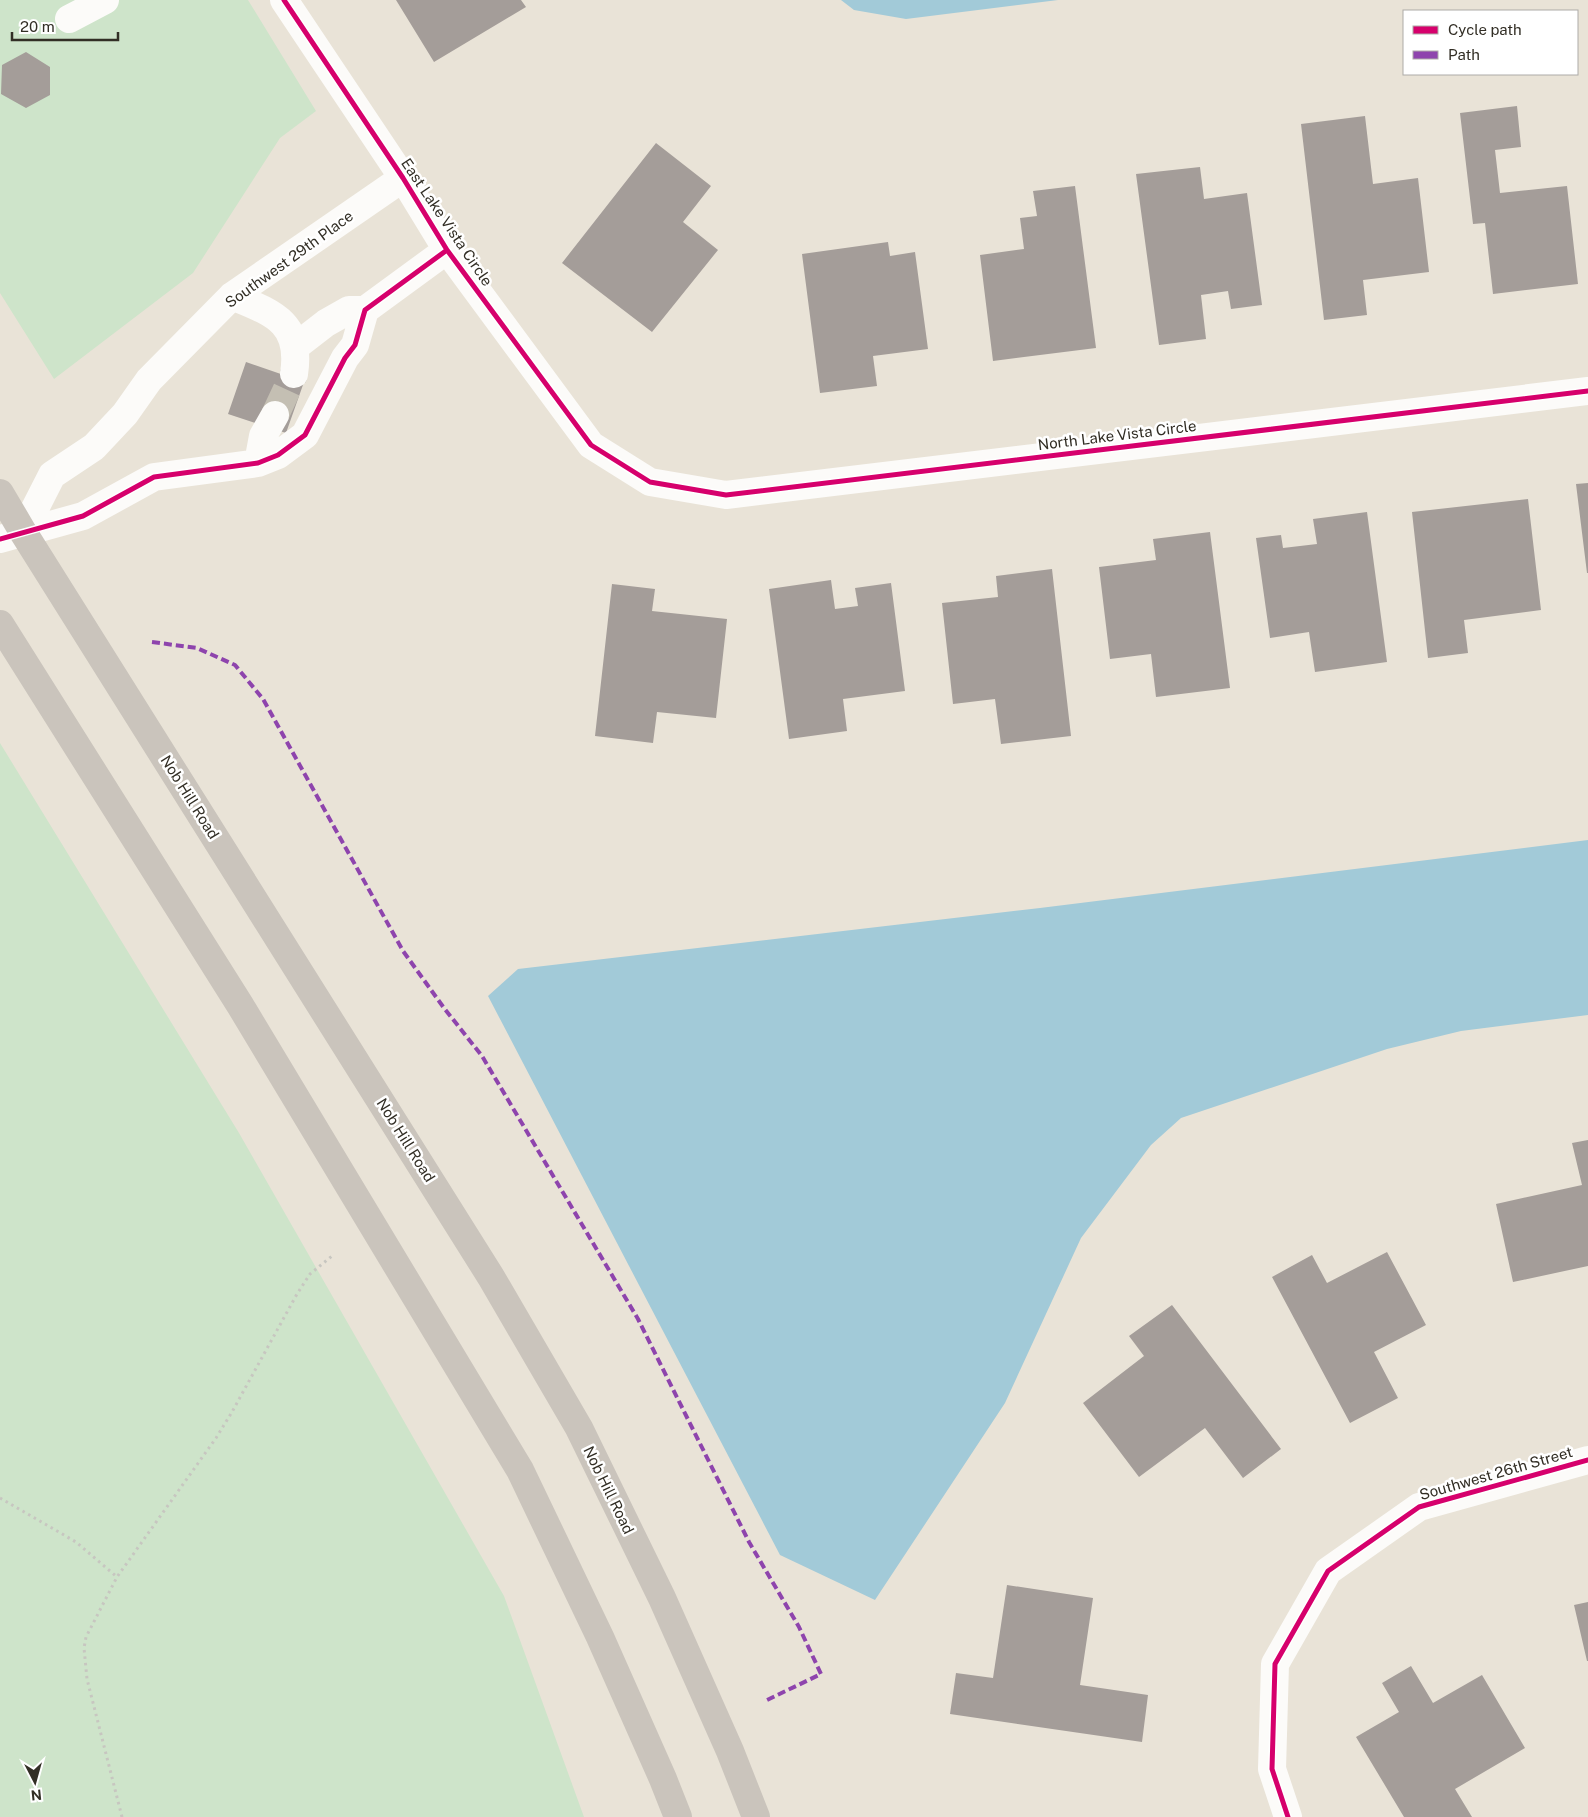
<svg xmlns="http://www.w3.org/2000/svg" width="1588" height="1817" font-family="'Public Sans',sans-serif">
  <rect width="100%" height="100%" fill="#e9e3d7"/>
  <!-- green -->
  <path fill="#cee4ca" d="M0,0H248L316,111L280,138L193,273L54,379L0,293Z
    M0,743L239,1133L504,1596L584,1817H0Z"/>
  <!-- water -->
  <path fill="#a2cad8" d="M841,0H1058L906,19L854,10Z
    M1588,840V1015L1461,1031L1387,1049L1181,1118L1151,1145L1081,1238L1005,1403L875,1600L780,1555L488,996L518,969L1040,908Z"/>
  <!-- building -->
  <path fill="#a49d99" d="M396,0H521L526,7L434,62Z
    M26,52L50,67V95L26,108L1,94L2,65Z
    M1517,106L1521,147L1495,150L1500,193L1567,186L1578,284L1493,294L1485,223L1473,224L1460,113Z
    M1365,116L1373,184L1418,178L1429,272L1363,280L1367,315L1324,320L1301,124Z
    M656,143L711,186L683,222L718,250L652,332L562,263Z
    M1200,167L1204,199L1247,193L1262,305L1231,309L1228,291L1201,295L1206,339L1159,345L1136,174Z
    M1075,186L1096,348L993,361L980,255L1024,249L1020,218L1037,216L1033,191Z
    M888,242L890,256L915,252L928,349L873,356L877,386L820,393L802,254Z
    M246,362L304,382L286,433L228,414Z
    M1588,483V573H1587L1576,484Z
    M1528,499L1541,610L1464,620L1468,653L1428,658L1412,512Z
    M1367,512L1387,662L1315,672L1309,632L1270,638L1256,538L1281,535L1283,548L1317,544L1313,519Z
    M1210,532L1230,688L1156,697L1151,654L1110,659L1099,567L1156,560L1153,539Z
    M1052,569L1071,736L1001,744L995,699L953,704L942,603L998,597L996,576Z
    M831,580L835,609L858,606L855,588L891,583L905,691L843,699L847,731L789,739L769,589Z
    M612,584L655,589L652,611L727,619L716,718L657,712L653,743L595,736Z
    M1588,1140V1266L1513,1282L1496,1204L1582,1185L1572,1143Z
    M1387,1252L1426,1325L1374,1352L1398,1398L1350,1423L1272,1277L1312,1255L1327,1283Z
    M1172,1305L1281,1449L1243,1478L1205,1428L1139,1477L1083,1403L1144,1356L1129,1336Z
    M1007,1585L1093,1598L1080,1685L1148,1695L1142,1742L950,1714L956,1673L993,1678Z
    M1588,1602V1661H1587L1574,1605Z
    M1411,1666L1433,1703L1482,1675L1525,1748L1455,1789L1472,1817H1404L1356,1737L1399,1712L1382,1683Z"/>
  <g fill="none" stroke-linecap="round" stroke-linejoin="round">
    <!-- minor-tunnel -->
    <path stroke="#c4bfb3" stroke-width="28" stroke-dasharray="28 14" stroke-linecap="butt" d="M275,415L294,374"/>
    <!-- path -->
    <path stroke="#c7c6c0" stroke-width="3" stroke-dasharray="2.5 4" stroke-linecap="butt" d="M0,1498L76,1542L117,1577
      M122,1817L87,1679L84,1648L86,1637L117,1577L216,1438L232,1412L297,1294L310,1274L332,1256"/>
    <!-- minor -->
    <path stroke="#fcfbf9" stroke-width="28" d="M284,0L403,178L447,250L591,445L650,482L726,495L1588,391
      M69,19L105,0
      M232,296C273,313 302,322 294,374
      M295,347L326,323L349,310H365
      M258,463L263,436L275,415
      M23,532L52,475L94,447L125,414L149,380L232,296L403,178
      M0,539L83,516L154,477L258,463L278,455L305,435L345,358L355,345L365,310L447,250
      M1288,1817L1272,1769L1275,1664L1328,1571L1419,1507L1588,1460"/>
    <!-- major -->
    <path stroke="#cac4bc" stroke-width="28" d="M0,493L23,532L491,1277L579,1428L662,1598L730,1751L756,1817
      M0,624L240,1005L520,1470L600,1637L663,1779L678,1817"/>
    <!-- quiet -->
    <path stroke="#8e44ad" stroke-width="4" stroke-dasharray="8 4" stroke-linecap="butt" d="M152,642L197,648L235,665L263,699L403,951L444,1008L482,1056L638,1319L749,1542L799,1627L821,1674L765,1701"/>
    <defs>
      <path id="cycleway" d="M284,0L403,178L447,250L591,445L650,482L726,495L1588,391
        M0,539L83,516L154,477L258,463L278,455L305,435L345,358L355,345L365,310L447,250
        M1288,1817L1272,1769L1275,1664L1328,1571L1419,1507L1588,1460"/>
    </defs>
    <!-- cycleway casing -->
    <use href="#cycleway" stroke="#fff" stroke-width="8"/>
    <!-- cycleway -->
    <use href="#cycleway" stroke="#d6006c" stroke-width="5"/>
  </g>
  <g text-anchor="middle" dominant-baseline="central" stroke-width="5" stroke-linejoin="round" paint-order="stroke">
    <!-- street labels -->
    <g font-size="15" fill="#322e25" stroke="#fff">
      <text transform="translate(447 222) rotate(56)">East Lake Vista Circle</text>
      <text transform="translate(289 259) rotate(-36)">Southwest 29th Place</text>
      <text transform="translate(1117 435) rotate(-7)">North Lake Vista Circle</text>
      <text transform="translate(190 797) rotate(58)">Nob Hill Road</text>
      <text transform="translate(406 1140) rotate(58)">Nob Hill Road</text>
      <text transform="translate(1496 1473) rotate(-16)">Southwest 26th Street</text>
      <text transform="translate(609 1490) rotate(64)">Nob Hill Road</text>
    </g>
  </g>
  <!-- legend -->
  <rect x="1403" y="10" width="175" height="65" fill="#ffffff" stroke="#adaba8"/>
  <rect x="1413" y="26" width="25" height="8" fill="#d6006c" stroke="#adaba8"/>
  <text x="1448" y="35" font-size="15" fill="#322e25">Cycle path</text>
  <rect x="1413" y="51" width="25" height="8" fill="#8e44ad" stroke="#adaba8"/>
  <text x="1448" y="60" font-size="15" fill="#322e25">Path</text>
  <!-- north arrow -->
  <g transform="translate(35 1782) rotate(174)" stroke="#ffffff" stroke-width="4" paint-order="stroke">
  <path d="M0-4L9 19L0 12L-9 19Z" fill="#322e25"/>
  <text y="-8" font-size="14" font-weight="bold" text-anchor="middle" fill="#322e25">N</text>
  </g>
  <!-- scale -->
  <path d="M12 32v8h106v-8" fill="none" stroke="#322e25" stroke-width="2.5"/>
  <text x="20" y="32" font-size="15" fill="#322e25" stroke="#ffffff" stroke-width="4" paint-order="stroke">20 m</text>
</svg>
